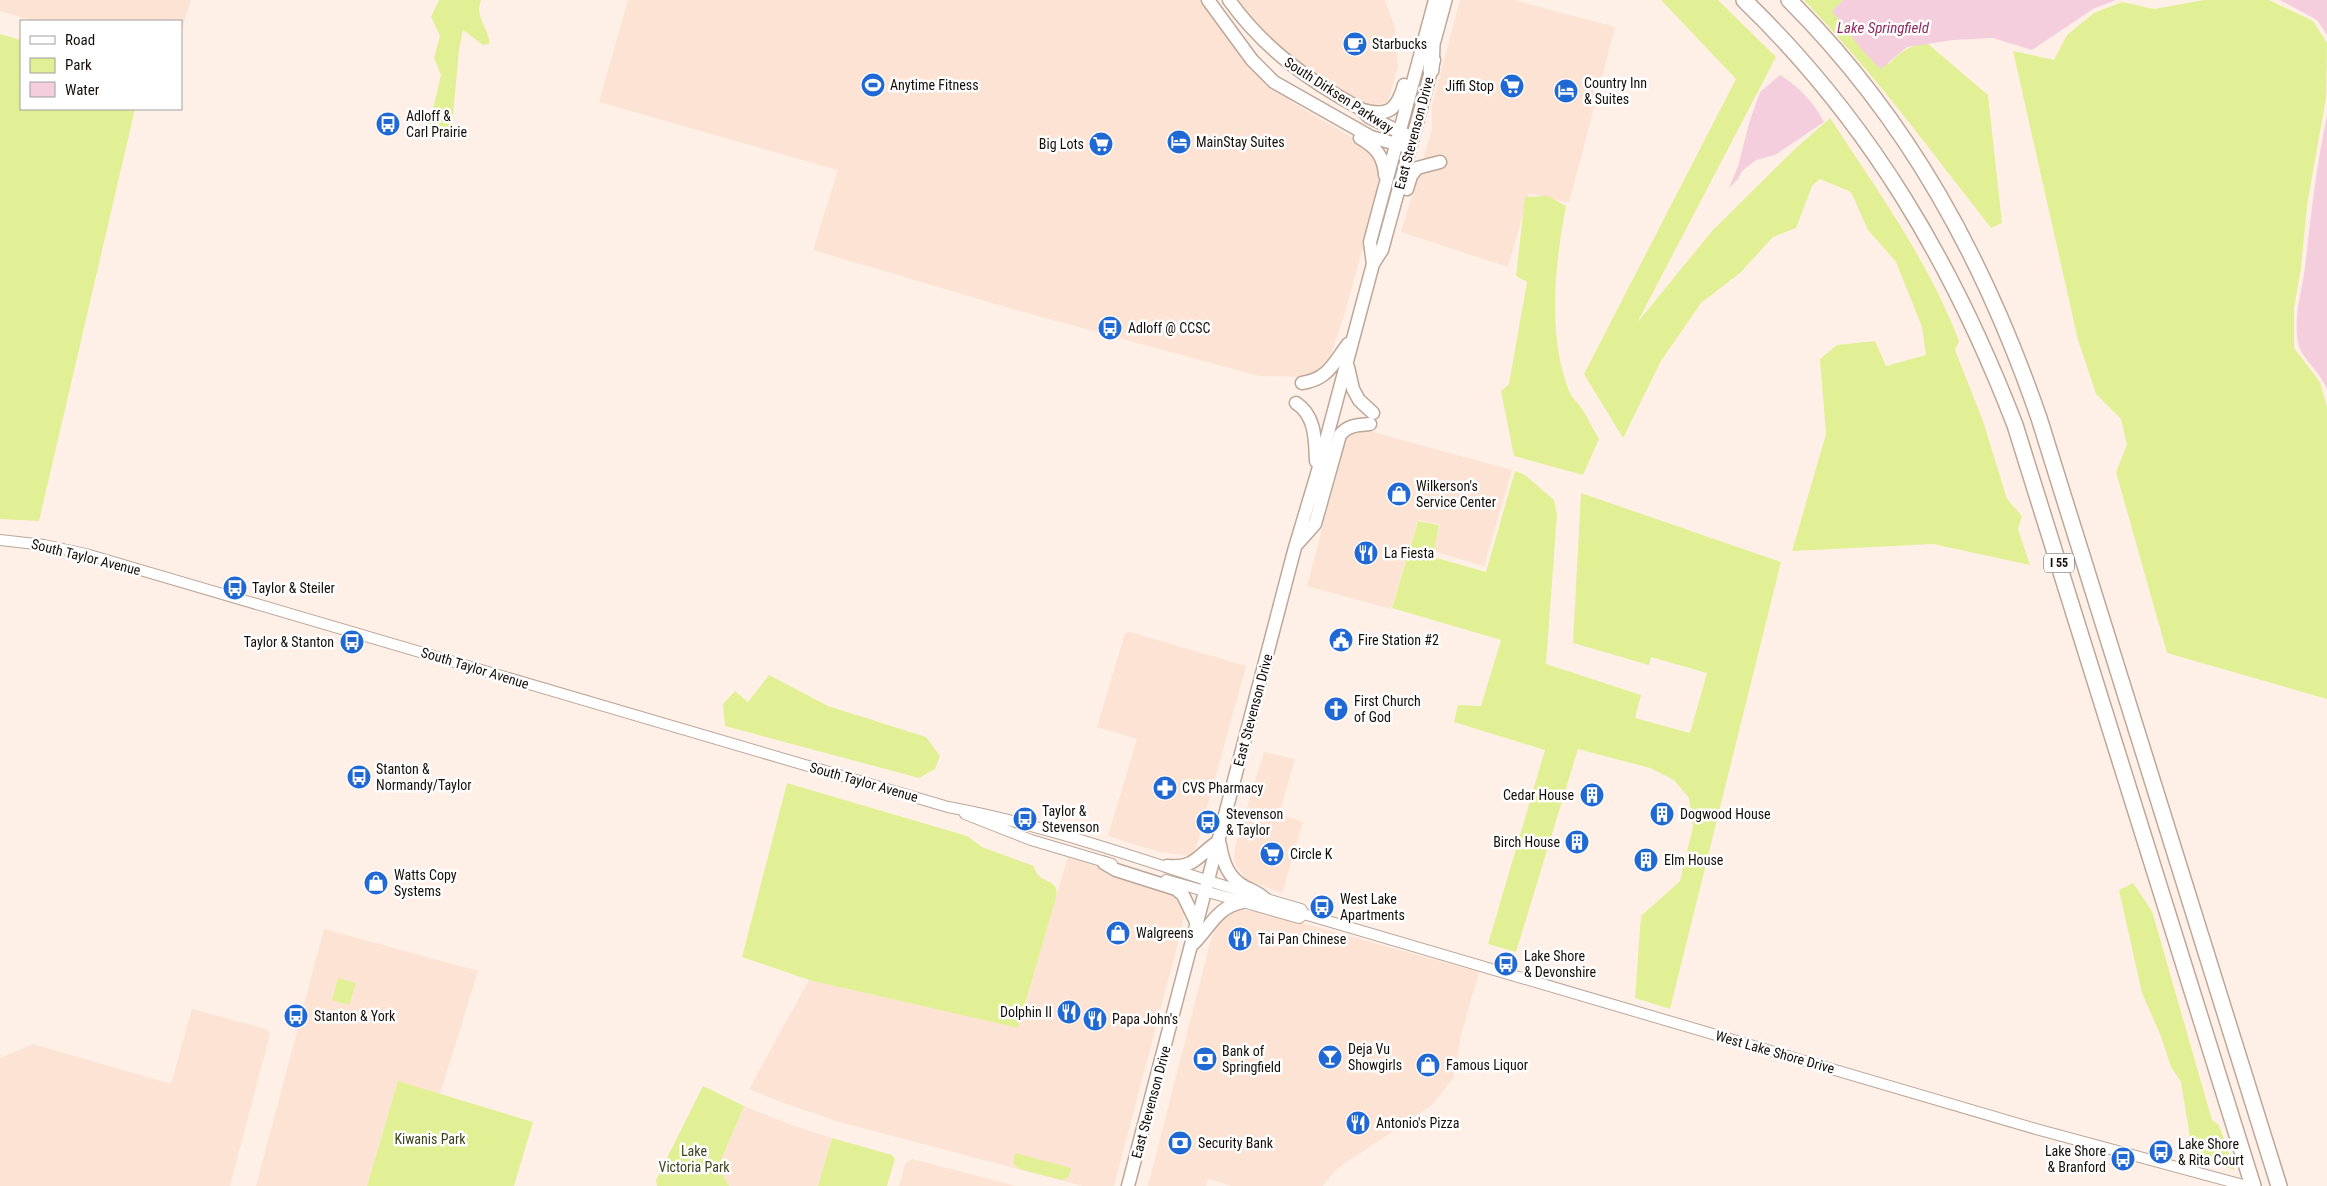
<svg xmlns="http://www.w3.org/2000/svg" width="2327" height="1186" font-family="'Roboto Condensed',sans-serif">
  <rect width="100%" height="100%" fill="#fff0e7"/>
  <!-- built -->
  <path fill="#fce3d4" d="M0,0H191L181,32V21H34L0,11Z
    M628,0H1202L1244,59L1295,104L1372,149L1381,170L1380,184L1374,208L1344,316L1329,360L1323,369L1311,377L1259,376L1009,308L813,250L838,170L599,102Z
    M1238,0H1385L1395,27L1398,66L1388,102L1372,106L1322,79L1282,50L1261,30Z
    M1460,0H1514L1615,27L1569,203L1529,193L1508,267L1401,232L1432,129V105Z
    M1365,430L1512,470L1484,566L1433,551L1440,524L1418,520L1391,609L1307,586L1346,439L1351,431Z
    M1130,632L1246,666L1196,848L1190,856L1159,852L1108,836L1137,739L1097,727L1125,633Z
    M1264,752L1295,759L1279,814L1303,822L1282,893L1247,880L1237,868L1234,859L1235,847Z
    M1068,857L1164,887L1172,890L1185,906L1182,928L1114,1186H1083L839,1122L773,1099L749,1089L809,980L1018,1028Z
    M1237,910L1262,912L1479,972L1461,1035L1454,1077L1432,1105L1335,1170L1323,1186H1232L1208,1179L1206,1186H1148L1210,943L1217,924L1228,913Z
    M324,929L478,971L440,1094L398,1081L367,1186H256Z
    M192,1009L266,1029L270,1034L230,1186H0V1058L33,1044L171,1084Z
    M744,1106L791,1125L832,1138L818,1186H729L718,1167Z
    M912,1159L1016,1186H899L905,1164Z"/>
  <!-- green -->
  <path fill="#e1f095" d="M439,0H481C474,20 491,30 489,44L483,45L463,30L459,50L451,137L428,130L441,75L434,58L440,36L431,17Z
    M1661,0H1718L1776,57L1637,323L1712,231L1796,148L1830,118C1877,190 1928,260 1959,341L1955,350L1983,421L2007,499L2022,516L2018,529L2030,565L1933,544L1792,551L1826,434L1820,359L1837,345L1875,341L1886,366L1926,355L1922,327L1896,262L1868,230L1851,192L1820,179L1812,186L1796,228L1773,237L1740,273L1701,303L1661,361L1623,438L1584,374L1736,79Z
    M1804,0H1843L1832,11L1852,33L1889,64C1901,51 1909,46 1927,43L1988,95L2002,223L1991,228C1931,151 1872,71 1804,0Z
    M2204,0H2269L2313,21L2327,43L2326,98L2307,205L2301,268L2294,308V348L2320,382L2327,407V699L2167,653L2116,472L2127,445L2121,419L2096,394L2078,340L2013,51L2054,60L2067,35L2094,13L2122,2L2154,9Z
    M0,34L21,40V109H135L39,521L0,519Z
    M1548,196L1566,206C1555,264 1547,334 1569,391C1571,397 1578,403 1582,409C1588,418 1593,429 1599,439L1583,475L1514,456L1501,391L1509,384L1527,282L1516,276L1525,197Z
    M1515,471L1525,475L1554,500L1557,514L1546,664L1641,695L1635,718L1690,733L1707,673L1651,657L1649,665L1573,643L1581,493L1781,562L1670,1009L1635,998L1641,916L1680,881L1693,827L1689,798L1674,780L1650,768L1578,749L1516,952L1488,944L1545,750L1454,722L1458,705L1481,706L1501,640L1392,608L1418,521L1439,525L1433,557L1486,572Z
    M769,675L828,706L926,737L940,756L935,769L919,778L725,726L723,704L735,691L748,702Z
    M787,783L967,836L982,847L1034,866C1037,886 1061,876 1056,898L1018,1028L809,980L742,957Z
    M2133,883L2152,911L2212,1120L2219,1125L2235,1170L2193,1156L2181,1082L2171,1067L2160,1034L2142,993L2119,890Z
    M338,978L356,983L349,1005L332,1000Z
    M398,1081L533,1122L514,1186H367Z
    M703,1086L744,1106L718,1167L729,1186H657L656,1180Z
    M832,1138L892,1155L895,1159L887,1186H818Z
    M1015,1153L1071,1168L1070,1174L1066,1179L1062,1180L1019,1169L1013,1163Z"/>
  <!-- water -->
  <path fill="#f4cedd" d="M1843,0H2116L2093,9L2032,50L1993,38L1953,40L1907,47L1881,69C1862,53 1848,30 1832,11Z
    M2280,0H2327V35L2317,20Z
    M1780,75C1799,87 1813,101 1824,122L1775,155L1756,160L1742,171L1738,179L1729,188L1738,166L1750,120L1760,92Z
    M2327,116V390C2322,374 2302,358 2299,346C2292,320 2302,292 2305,267C2311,216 2316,166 2327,116Z"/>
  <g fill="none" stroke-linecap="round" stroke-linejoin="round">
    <defs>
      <path id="minor" d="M0,540L44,545L86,554L948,807C1068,829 1183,876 1301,909L1304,914L2036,1129L2247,1186
        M965,814L1031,840L1112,864
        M1166,880L1299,918L1304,914"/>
      <path id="major" d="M1208,0L1252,60L1274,82L1371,137L1404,146
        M1229,0C1264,49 1309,81 1361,109L1369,117L1406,135
        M1363,110C1388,117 1397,110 1404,85
        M1360,138C1376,147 1384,157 1385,175
        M1407,189L1411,176L1417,168L1440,162
        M1373,264L1370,242L1435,0
        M1348,367L1353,389L1359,400L1373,413
        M1302,383C1328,379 1333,364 1348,344
        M1296,403C1316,416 1315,440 1316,461
        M1298,543L1315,524L1340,435C1348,425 1358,425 1370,424
        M1220,845C1223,862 1228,878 1245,887C1253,891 1258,892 1265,899
        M1104,863L1116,870L1176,889L1183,895L1197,924
        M1167,866C1196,869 1198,854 1219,841
        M1192,945C1211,927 1216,907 1243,902
        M1128,1186L1294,551L1317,474L1373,264L1382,250L1434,60"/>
      <path id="highway" d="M1744,0C1870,122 1952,262 2015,425L2253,1186
        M1789,0C1909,120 1984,259 2039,418L2279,1186
        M1431,70L1432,44L1444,0"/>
    </defs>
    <!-- minor casing -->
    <use href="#minor" stroke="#bda799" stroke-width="12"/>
    <!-- major casing -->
    <use href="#major" stroke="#bda799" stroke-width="15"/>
    <!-- highway casing -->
    <use href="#highway" stroke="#bda799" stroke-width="18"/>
    <!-- minor -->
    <use href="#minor" stroke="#fff" stroke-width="10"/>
    <!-- major -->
    <use href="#major" stroke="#fff" stroke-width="12"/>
    <!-- highway -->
    <use href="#highway" stroke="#fff" stroke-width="15"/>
  </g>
  <!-- icons -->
  <defs>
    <symbol id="cafe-disc" viewBox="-11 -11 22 22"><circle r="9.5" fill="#2068d4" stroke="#fff"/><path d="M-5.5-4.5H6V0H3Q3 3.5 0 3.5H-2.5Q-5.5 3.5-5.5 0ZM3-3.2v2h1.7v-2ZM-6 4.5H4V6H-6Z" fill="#fff"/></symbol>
    <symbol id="stadium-disc" viewBox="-11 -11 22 22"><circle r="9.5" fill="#2068d4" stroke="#fff"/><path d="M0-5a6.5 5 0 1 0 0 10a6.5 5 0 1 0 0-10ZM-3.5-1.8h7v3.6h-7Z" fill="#fff"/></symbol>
    <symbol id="supermarket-disc" viewBox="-11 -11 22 22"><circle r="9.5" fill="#2068d4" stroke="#fff"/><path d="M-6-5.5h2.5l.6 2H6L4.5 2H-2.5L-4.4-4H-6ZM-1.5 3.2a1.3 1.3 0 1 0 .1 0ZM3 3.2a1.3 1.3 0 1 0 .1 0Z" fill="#fff"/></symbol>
    <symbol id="hotel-disc" viewBox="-11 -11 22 22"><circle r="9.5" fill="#2068d4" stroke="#fff"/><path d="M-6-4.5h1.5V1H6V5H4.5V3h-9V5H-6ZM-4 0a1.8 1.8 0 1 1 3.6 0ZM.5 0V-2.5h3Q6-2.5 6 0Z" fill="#fff"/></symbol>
    <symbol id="bus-disc" viewBox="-11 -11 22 22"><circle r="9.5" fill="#2068d4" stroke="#fff"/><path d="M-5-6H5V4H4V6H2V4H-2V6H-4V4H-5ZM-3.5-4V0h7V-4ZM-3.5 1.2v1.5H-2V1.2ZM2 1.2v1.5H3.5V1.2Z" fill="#fff"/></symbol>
    <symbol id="shop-disc" viewBox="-11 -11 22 22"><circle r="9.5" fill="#2068d4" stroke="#fff"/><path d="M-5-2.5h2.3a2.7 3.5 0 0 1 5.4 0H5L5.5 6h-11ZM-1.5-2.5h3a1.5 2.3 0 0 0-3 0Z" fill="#fff"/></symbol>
    <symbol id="restaurant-disc" viewBox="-11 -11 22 22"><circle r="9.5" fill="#2068d4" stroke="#fff"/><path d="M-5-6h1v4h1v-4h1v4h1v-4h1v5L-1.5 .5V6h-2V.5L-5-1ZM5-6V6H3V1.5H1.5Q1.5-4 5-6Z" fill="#fff"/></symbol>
    <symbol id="civic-disc" viewBox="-11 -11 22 22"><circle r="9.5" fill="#2068d4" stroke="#fff"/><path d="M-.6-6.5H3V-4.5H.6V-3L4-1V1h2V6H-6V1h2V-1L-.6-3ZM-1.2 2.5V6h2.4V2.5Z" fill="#fff"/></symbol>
    <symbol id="church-disc" viewBox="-11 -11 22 22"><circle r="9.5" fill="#2068d4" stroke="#fff"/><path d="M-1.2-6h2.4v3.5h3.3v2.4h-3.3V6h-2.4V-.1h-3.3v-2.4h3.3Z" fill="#fff"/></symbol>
    <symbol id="pharmacy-disc" viewBox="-11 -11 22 22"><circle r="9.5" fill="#2068d4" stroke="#fff"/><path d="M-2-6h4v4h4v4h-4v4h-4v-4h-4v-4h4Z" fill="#fff"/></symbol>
    <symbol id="building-disc" viewBox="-11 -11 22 22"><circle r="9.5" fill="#2068d4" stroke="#fff"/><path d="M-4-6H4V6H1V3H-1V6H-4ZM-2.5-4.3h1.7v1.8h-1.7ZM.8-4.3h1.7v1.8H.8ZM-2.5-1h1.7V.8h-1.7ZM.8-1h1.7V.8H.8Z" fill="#fff"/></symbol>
    <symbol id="bar-disc" viewBox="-11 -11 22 22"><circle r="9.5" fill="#2068d4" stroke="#fff"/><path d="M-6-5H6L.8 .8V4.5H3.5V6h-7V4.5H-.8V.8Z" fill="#fff"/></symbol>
    <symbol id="bank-disc" viewBox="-11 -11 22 22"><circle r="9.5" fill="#2068d4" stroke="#fff"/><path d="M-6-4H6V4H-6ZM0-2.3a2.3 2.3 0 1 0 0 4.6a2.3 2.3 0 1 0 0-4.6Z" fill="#fff"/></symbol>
  </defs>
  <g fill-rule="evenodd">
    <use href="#cafe-disc" x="1341" y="30" width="28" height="28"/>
    <use href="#stadium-disc" x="859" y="71" width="28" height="28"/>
    <use href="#supermarket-disc" x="1498" y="72" width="28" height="28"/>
    <use href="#hotel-disc" x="1552" y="77" width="28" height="28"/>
    <use href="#bus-disc" x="374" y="110" width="28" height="28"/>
    <use href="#hotel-disc" x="1165" y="128" width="28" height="28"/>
    <use href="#supermarket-disc" x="1087" y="130" width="28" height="28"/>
    <use href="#bus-disc" x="1096" y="314" width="28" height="28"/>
    <use href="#shop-disc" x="1385" y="480" width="28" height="28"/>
    <use href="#restaurant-disc" x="1352" y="539" width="28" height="28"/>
    <use href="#bus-disc" x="221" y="574" width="28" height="28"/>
    <use href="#civic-disc" x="1327" y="626" width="28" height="28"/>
    <use href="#bus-disc" x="338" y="628" width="28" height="28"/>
    <use href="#church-disc" x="1322" y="695" width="28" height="28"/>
    <use href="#bus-disc" x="345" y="763" width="28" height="28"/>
    <use href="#pharmacy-disc" x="1151" y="774" width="28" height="28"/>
    <use href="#building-disc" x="1578" y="781" width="28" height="28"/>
    <use href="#building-disc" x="1648" y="800" width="28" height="28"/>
    <use href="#bus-disc" x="1011" y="805" width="28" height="28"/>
    <use href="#bus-disc" x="1194" y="808" width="28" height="28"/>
    <use href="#building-disc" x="1563" y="828" width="28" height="28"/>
    <use href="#supermarket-disc" x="1258" y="840" width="28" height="28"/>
    <use href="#building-disc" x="1632" y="846" width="28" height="28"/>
    <use href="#shop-disc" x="362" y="869" width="28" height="28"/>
    <use href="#bus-disc" x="1308" y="893" width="28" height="28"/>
    <use href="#shop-disc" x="1104" y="919" width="28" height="28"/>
    <use href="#restaurant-disc" x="1226" y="925" width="28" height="28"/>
    <use href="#bus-disc" x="1492" y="950" width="28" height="28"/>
    <use href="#restaurant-disc" x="1055" y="998" width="28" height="28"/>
    <use href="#bus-disc" x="282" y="1002" width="28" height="28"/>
    <use href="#restaurant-disc" x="1081" y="1005" width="28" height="28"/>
    <use href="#bar-disc" x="1316" y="1043" width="28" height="28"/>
    <use href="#bank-disc" x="1191" y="1045" width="28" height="28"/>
    <use href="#shop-disc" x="1414" y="1051" width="28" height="28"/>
    <use href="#restaurant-disc" x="1344" y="1109" width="28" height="28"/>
    <use href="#bank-disc" x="1166" y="1129" width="28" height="28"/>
    <use href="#bus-disc" x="2147" y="1138" width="28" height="28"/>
    <use href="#bus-disc" x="2109" y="1145" width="28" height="28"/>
  </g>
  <g text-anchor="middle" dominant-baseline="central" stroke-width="5" stroke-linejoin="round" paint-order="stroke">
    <!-- shield labels -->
    <rect fill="#fff" stroke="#5b5653" stroke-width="1" x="2044" y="553.5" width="30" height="19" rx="4"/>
    <g font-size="12" font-weight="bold" fill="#150e09">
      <text x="2059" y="563">I 55</text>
    </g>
    <!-- poi labels -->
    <g font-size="14" fill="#150e09" stroke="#fff" text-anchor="start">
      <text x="1372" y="44">Starbucks</text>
      <text x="1584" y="83">Country Inn<tspan x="1584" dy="16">&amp; Suites</tspan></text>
      <text x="890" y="85">Anytime Fitness</text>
      <text x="1494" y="86" text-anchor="end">Jiffi Stop</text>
      <text x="406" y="116">Adloff &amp;<tspan x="406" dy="16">Carl Prairie</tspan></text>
      <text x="1196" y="142">MainStay Suites</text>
      <text x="1084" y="144" text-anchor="end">Big Lots</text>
      <text x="1128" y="328">Adloff @ CCSC</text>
      <text x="1416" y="486">Wilkerson's<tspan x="1416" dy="16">Service Center</tspan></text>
      <text x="1384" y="553">La Fiesta</text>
      <text x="252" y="588">Taylor &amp; Steiler</text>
      <text x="1358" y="640">Fire Station #2</text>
      <text x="334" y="642" text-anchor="end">Taylor &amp; Stanton</text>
      <text x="1354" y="701">First Church<tspan x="1354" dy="16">of God</tspan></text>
      <text x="376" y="769">Stanton &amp;<tspan x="376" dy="16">Normandy/Taylor</tspan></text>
      <text x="1182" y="788">CVS Pharmacy</text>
      <text x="1574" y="795" text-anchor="end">Cedar House</text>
      <text x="1042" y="811">Taylor &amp;<tspan x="1042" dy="16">Stevenson</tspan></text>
      <text x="1226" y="814">Stevenson<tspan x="1226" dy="16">&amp; Taylor</tspan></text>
      <text x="1680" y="814">Dogwood House</text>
      <text x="1560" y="842" text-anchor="end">Birch House</text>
      <text x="1290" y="854">Circle K</text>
      <text x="1664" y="860">Elm House</text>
      <text x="394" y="875">Watts Copy<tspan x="394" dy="16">Systems</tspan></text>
      <text x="1340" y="899">West Lake<tspan x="1340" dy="16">Apartments</tspan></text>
      <text x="1136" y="933">Walgreens</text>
      <text x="1258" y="939">Tai Pan Chinese</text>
      <text x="1524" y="956">Lake Shore<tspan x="1524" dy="16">&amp; Devonshire</tspan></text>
      <text x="1052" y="1012" text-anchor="end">Dolphin II</text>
      <text x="314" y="1016">Stanton &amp; York</text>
      <text x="1112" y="1019">Papa John's</text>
      <text x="1348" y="1049">Deja Vu<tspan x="1348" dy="16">Showgirls</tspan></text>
      <text x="1222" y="1051">Bank of<tspan x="1222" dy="16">Springfield</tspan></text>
      <text x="1446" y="1065">Famous Liquor</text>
      <text x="1376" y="1123">Antonio's Pizza</text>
      <text x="1198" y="1143">Security Bank</text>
      <text x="2178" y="1144">Lake Shore<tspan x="2178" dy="16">&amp; Rita Court</tspan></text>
      <text x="2106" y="1151" text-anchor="end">Lake Shore<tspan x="2106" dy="16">&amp; Branford</tspan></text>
    </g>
    <!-- street labels -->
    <g font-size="14" fill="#150e09" stroke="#fff">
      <text transform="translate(1339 95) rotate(33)">South Dirksen Parkway</text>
      <text transform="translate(1414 133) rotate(-75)">East Stevenson Drive</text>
      <text transform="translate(86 557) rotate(14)">South Taylor Avenue</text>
      <text transform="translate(475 668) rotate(17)">South Taylor Avenue</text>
      <text transform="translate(1253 710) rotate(-75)">East Stevenson Drive</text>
      <text transform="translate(864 782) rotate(16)">South Taylor Avenue</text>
      <text transform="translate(1775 1052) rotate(16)">West Lake Shore Drive</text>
      <text transform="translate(1151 1102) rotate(-75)">East Stevenson Drive</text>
    </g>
    <!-- park labels -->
    <g font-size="14" fill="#3c421b" stroke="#fff">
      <text x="430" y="1139">Kiwanis Park</text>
      <text x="694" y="1151">Lake<tspan x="694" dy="16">Victoria Park</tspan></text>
    </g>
    <!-- water labels -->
    <g font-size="15" font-style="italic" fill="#912a60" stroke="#fff">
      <text x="1883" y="28">Lake Springfield</text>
    </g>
  </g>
  <!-- legend -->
  <rect x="20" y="20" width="162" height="90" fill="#ffffff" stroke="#a19f9d"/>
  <rect x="30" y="36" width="25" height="8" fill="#ffffff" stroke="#a19f9d"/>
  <text x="65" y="45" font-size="15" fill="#150e09">Road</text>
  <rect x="30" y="58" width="25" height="15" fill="#e1f095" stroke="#a19f9d"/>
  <text x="65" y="70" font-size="15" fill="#150e09">Park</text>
  <rect x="30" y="82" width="25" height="15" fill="#f4cedd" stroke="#a19f9d"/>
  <text x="65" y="95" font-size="15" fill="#150e09">Water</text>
</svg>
